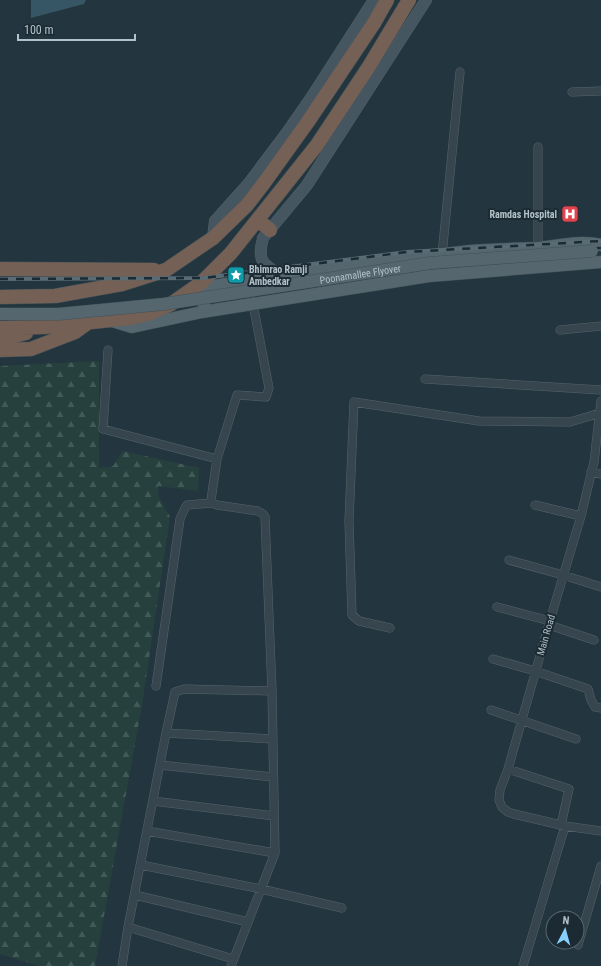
<svg xmlns="http://www.w3.org/2000/svg" width="601" height="966" font-family="'Roboto Condensed',sans-serif">
  <defs>
    <pattern id="forest-firs" width="22" height="20" patternUnits="userSpaceOnUse"><rect width="22" height="20" fill="#26413d"/><path d="M5 1l3.5 6h-7zM16 11l3.5 6h-7z" fill="#435b58"/></pattern>
  </defs>
  <rect width="100%" height="100%" fill="#23353e"/>
  <!-- forest -->
  <path fill="url(#forest-firs)" d="M99,361V468L113,466L123,451L199,468L198,491L158,486V495L170,517L142,705L95,966H39L0,954V366Z"/>
  <!-- water -->
  <path fill="#365565" d="M31,0H86L84,4L31,18Z"/>
  <g fill="none" stroke-linecap="round" stroke-linejoin="round">
    <defs>
      <path id="street" d="M572,92L601,91
        M538,147V248
        M442,255L460,72
        M560,330L601,326
        M108,350L103,429L217,459
        M425,379L601,390
        M601,401L594,462L581,516L551,617L508,769L500,790L499,800L502,807L508,812L514,814L565,826L601,831
        M591,472L601,474
        M535,505L581,516
        M509,560L563,575L601,587
        M497,607L550,621
        M549,625L594,640
        M390,628L359,621L352,615L349,521L354,402L479,421L570,422L600,413
        M493,659L535,671L588,689L591,700L595,707L601,708
        M156,686L180,519L185,508L187,505L212,503
        M272,691L184,689L175,692L166,733L273,739
        M491,710L576,739
        M160,765L273,777
        M508,769L569,789L561,825
        M153,801L274,816
        M147,831L275,853
        M141,865L261,889L342,908
        M135,895L248,922
        M128,927L233,959
        M578,945L601,866
        M122,966L128,927L166,733
        M231,966L275,853L272,691L265,517L263,514L258,511L217,505L212,503L211,500L217,459L237,395L266,397L269,388L253,304
        M523,966L565,826"/>
      <path id="secondary" d="M213,238L215,221L249,183L288,131L311,98L374,0
        M281,275C262,265 257,260 263,238L307,185L426,0"/>
      <path id="primary" d="M204,307L203,294L207,290L215,286C300,272 385,260 471,251C493,249 515,249 537,248C558,246 580,240 601,245
        M112,321L132,327L202,312L429,276L601,262"/>
      <path id="highway" d="M258,220L270,230
        M0,269L154,270
        M0,297L55,296L122,284L166,270L213,238L247,205L264,183L307,123L374,23L387,0
        M0,328L44,327L130,318L148,314L171,304L201,283L231,253L317,145L368,68L409,0
        M0,339L26,333
        M0,350L31,349L75,332L86,324"/>
    </defs>
    <!-- street casing -->
    <use href="#street" stroke="#55646c" stroke-width="9"/>
    <!-- secondary casing -->
    <use href="#secondary" stroke="#55646c" stroke-width="12"/>
    <!-- primary casing -->
    <use href="#primary" stroke="#43525a" stroke-width="13"/>
    <!-- highway casing -->
    <use href="#highway" stroke="#425159" stroke-width="15"/>
    <!-- street -->
    <use href="#street" stroke="#37464e" stroke-width="8"/>
    <!-- secondary -->
    <use href="#secondary" stroke="#455661" stroke-width="11"/>
    <!-- primary -->
    <use href="#primary" stroke="#55666e" stroke-width="12"/>
    <!-- highway -->
    <use href="#highway" stroke="#746054" stroke-width="14"/>
    <defs>
      <path id="rail" d="M529,251L601,248
        M0,279L204,278L407,252L601,241"/>
    </defs>
    <!-- rail casing -->
    <use href="#rail" stroke="#596b75" stroke-width="4"/>
    <!-- rail -->
    <use href="#rail" stroke="#1c2b33" stroke-width="2.5" stroke-dasharray="8" stroke-linecap="butt"/>
    <defs>
      <g id="primary-bridge">
        <path id="s1" d="M0,314H59L164,304L430,263L592,251"/>
      </g>
    </defs>
    <!-- primary-bridge casing -->
    <use href="#primary-bridge" stroke="#43525a" stroke-width="13" stroke-linecap="butt"/>
    <!-- primary-bridge -->
    <use href="#primary-bridge" stroke="#55666e" stroke-width="12"/>
  </g>
  <!-- icons -->
  <defs>
    <symbol id="hospital-square" viewBox="-11 -11 22 22"><rect x="-9" y="-9" width="18" height="18" rx="4" fill="#e0444e" stroke="#1c2b33"/><path d="M-5-5h3v3.5h4V-5h3V5h-3V1.5h-4V5h-3Z" fill="#fff"/></symbol>
    <symbol id="sight-square" viewBox="-11 -11 22 22"><rect x="-9" y="-9" width="18" height="18" rx="4" fill="#0f9aa8" stroke="#1c2b33"/><path d="M0-6L1.8-2.2L6-1.7L2.9 1.2L3.7 5.4L0 3.3L-3.7 5.4L-2.9 1.2L-6-1.7L-1.8-2.2Z" fill="#fff"/></symbol>
  </defs>
  <g fill-rule="evenodd">
    <use href="#hospital-square" x="560" y="204" width="20" height="20"/>
    <use href="#sight-square" x="226" y="265" width="20" height="20"/>
  </g>
  <g text-anchor="middle" dominant-baseline="central" stroke-width="4" stroke-linejoin="round" paint-order="stroke">
    <!-- poi labels -->
    <g font-size="10" font-weight="bold" fill="#b3c1c9" stroke="#1c2b33" text-anchor="end">
      <text x="557" y="214">Ramdas Hospital</text>
      <text x="249" y="269" text-anchor="start">Bhimrao Ramji<tspan x="249" dy="12">Ambedkar</tspan></text>
    </g>
    <!-- street labels -->
    <g font-size="10" fill="#b3c1c9" stroke="#1c2b33">
      <text stroke="none"><textPath href="#s1" startOffset="363">Poonamallee Flyover</textPath></text>
      <text transform="translate(546 635) rotate(-74)">Main Road</text>
    </g>
  </g>
  <!-- north arrow -->
  <g transform="translate(565 930) rotate(6)"><circle r="19" fill="#1c2b33" stroke="#58676f"/>
  <path d="M0-3L7 15L0 10L-7 15Z" fill="#87cffa"/>
  <text y="-6" font-size="11" font-weight="bold" text-anchor="middle" fill="#b3c1c9">N</text>
  </g>
  <!-- scale -->
  <path d="M18 34v6h117v-6" fill="none" stroke="#b3c1c9" stroke-width="2"/>
  <text x="24" y="34" font-size="12" fill="#b3c1c9" stroke="#1c2b33" stroke-width="3" paint-order="stroke">100 m</text>
</svg>
